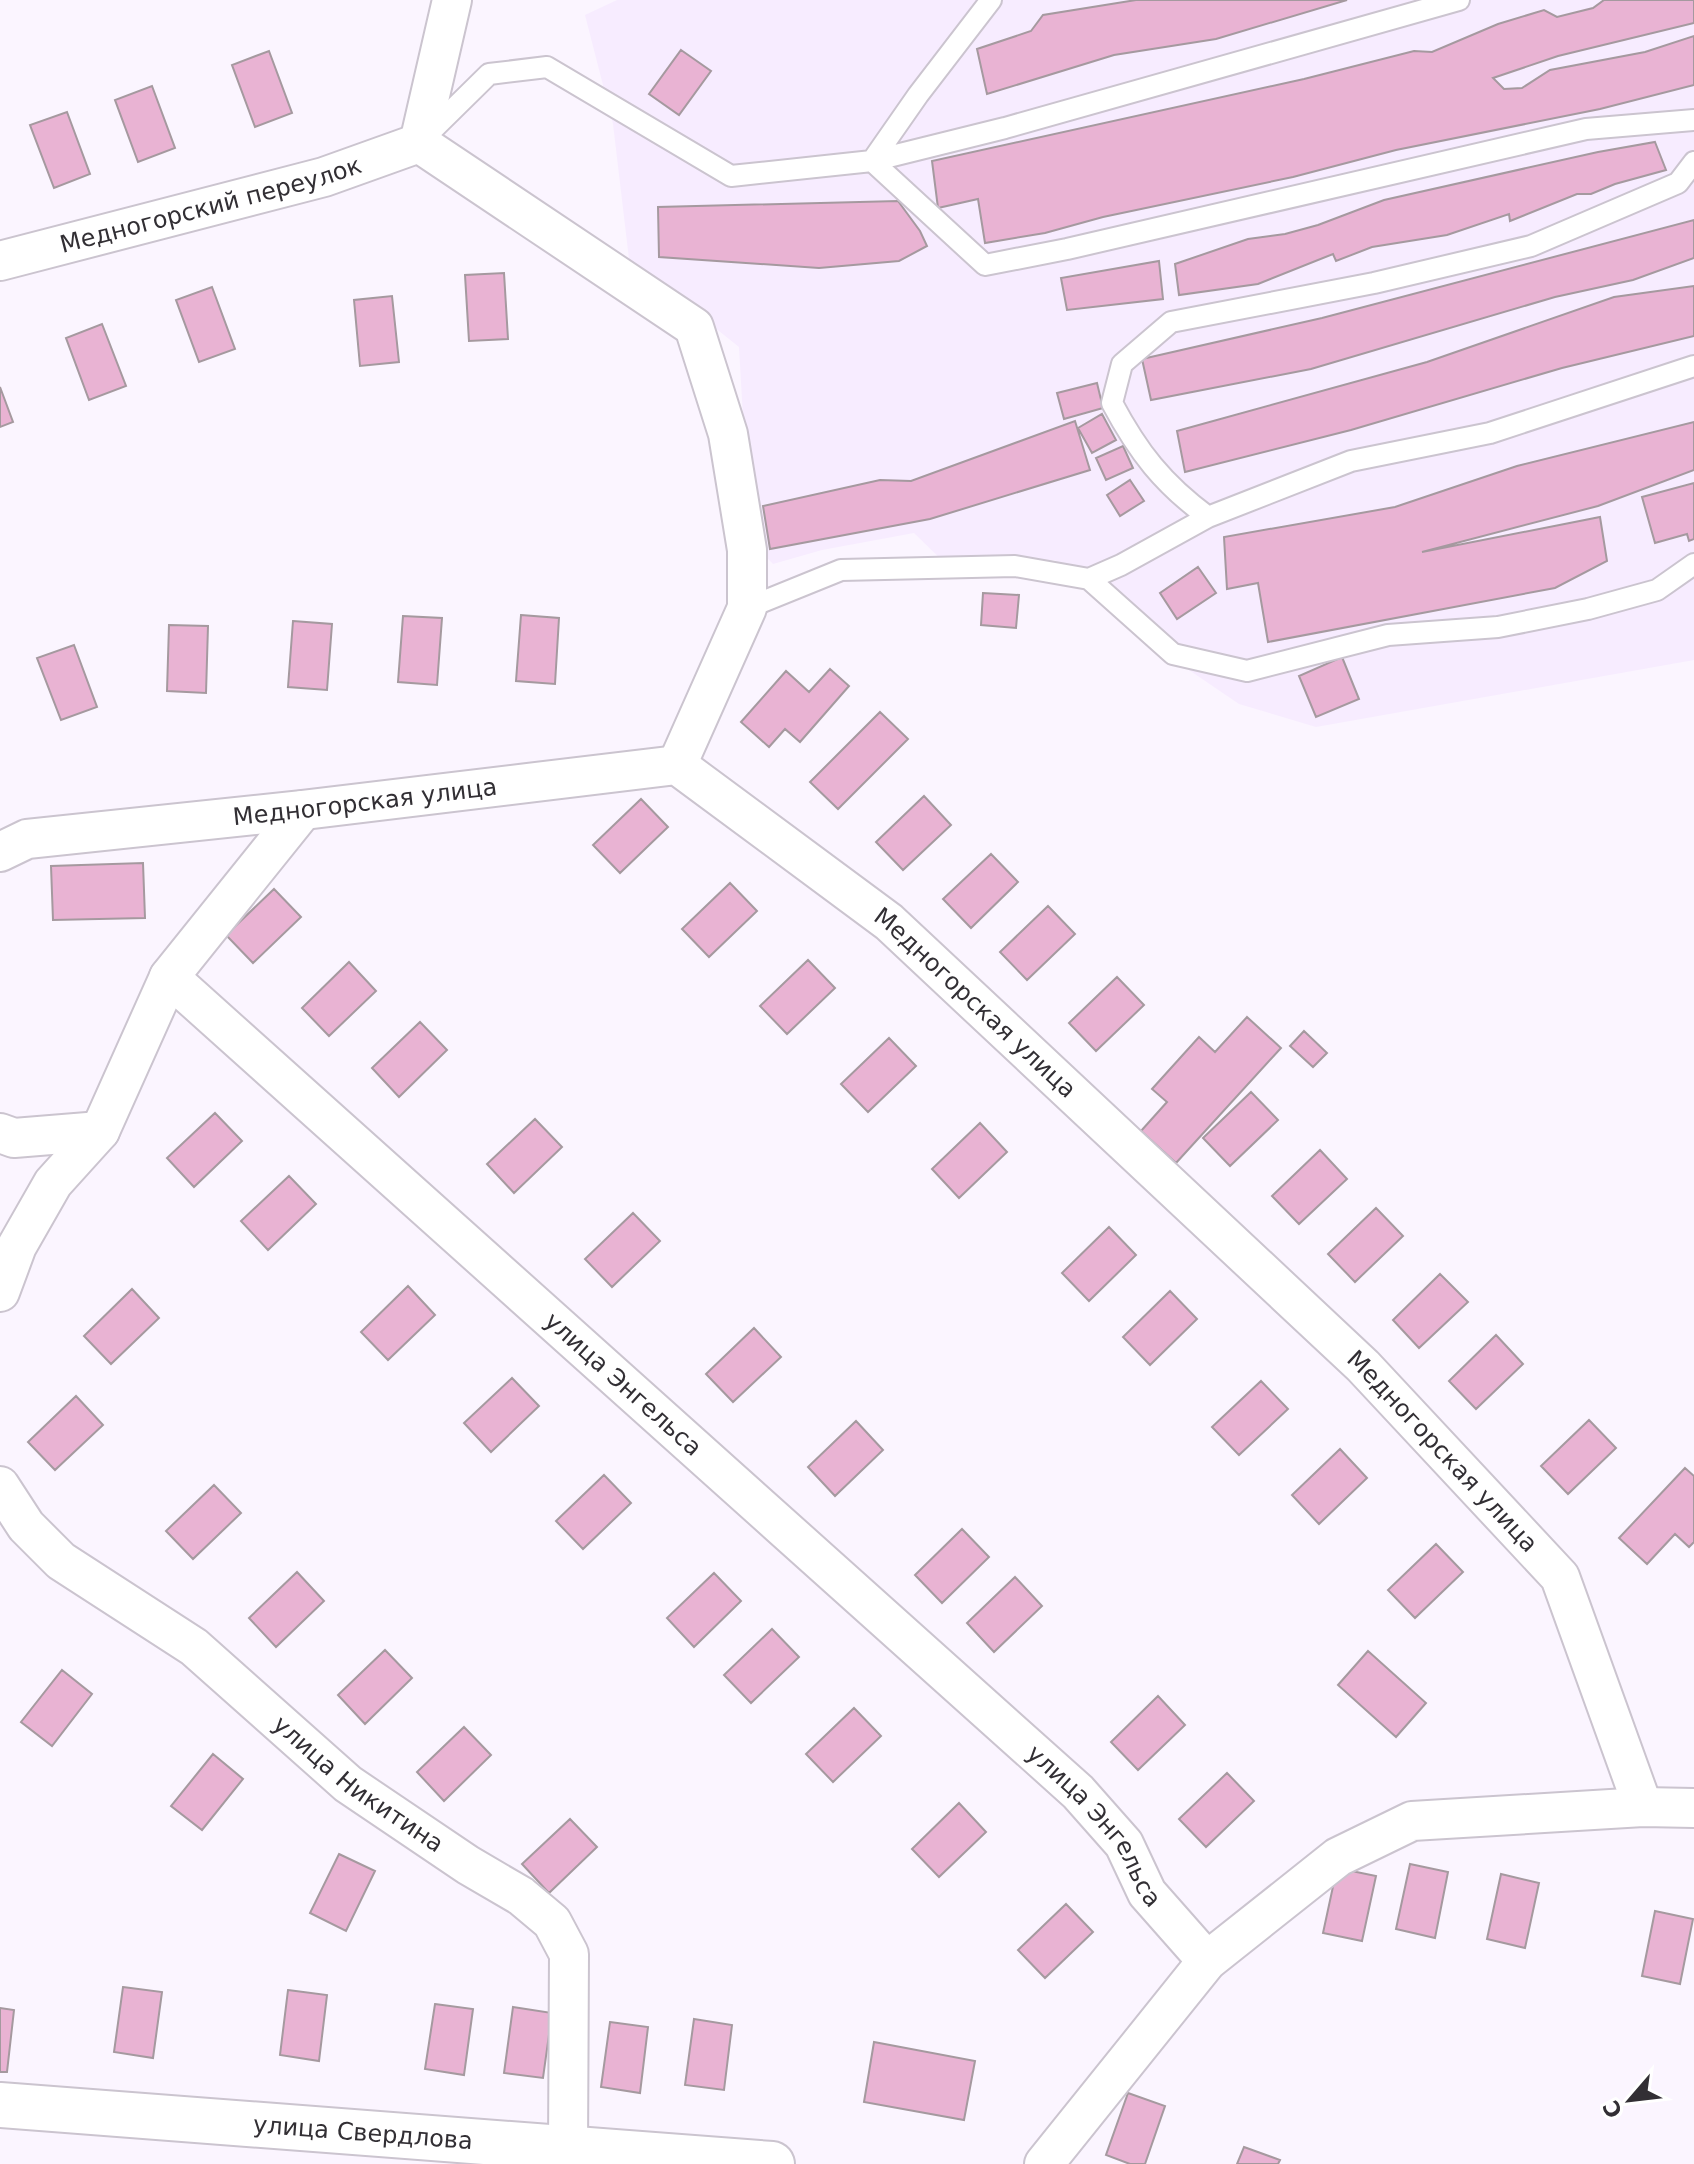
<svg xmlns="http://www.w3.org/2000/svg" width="1694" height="2164" font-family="'DejaVu Sans',sans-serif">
  <rect width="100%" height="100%" fill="#fbf5ff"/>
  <!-- built -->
  <path fill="#f7ecff" d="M617,0H1694V660L1316,727L1239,704L1136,634L1055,560L952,570L914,533L822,550L773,564L750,540L739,347L629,259L613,124L585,15Z"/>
  <!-- building -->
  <path fill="#e9b3d3" stroke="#a5999f" stroke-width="2" d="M1136,0H1347L1216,39L1114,55L987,94L977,49L1031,31L1043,15Z
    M1604,0H1694V23L1558,56L1493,78L1504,89L1522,88L1550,70L1645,52L1694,36V85L1600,109L1396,150L1293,177L1103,217L1045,233L985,243L978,199L938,208L932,161L1304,79L1414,51L1432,52L1498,24L1544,10L1557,17L1593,8Z
    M681,50L711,71L679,115L649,94Z
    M269,51L292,113L255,127L232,65Z
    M152,86L175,148L138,162L115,100Z
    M67,112L90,174L54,188L30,125Z
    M1655,142L1666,170L1615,184L1591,194H1577L1510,221L1509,214L1447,235L1372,247L1336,261L1333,254L1258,284L1179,295L1175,264L1248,239L1285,234L1318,225L1384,200L1598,152Z
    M898,201L920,231L927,246L899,261L819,268L659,257L658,207Z
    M1694,220V258L1633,280L1555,297L1311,369L1151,400L1142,359L1322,318Z
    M1159,261L1163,299L1067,310L1061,278Z
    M504,273L508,339L469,341L465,275Z
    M1694,286V336L1562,368L1351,430L1185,472L1177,431L1427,362L1614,297Z
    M212,287L235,349L199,362L176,300Z
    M392,296L399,362L360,366L354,300Z
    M102,324L126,386L89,400L66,338Z
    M1097,383L1103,408L1064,419L1057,393Z
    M0,387L13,422L0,427Z
    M1102,414L1116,440L1092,453L1078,428Z
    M1075,421L1090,470L930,519L770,549L763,506L880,480L911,481Z
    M1694,422V470L1598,506L1422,552L1600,517L1607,561L1555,588L1268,642L1258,583L1227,589L1224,537L1395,507L1517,466Z
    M1123,446L1133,468L1106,480L1096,458Z
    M1130,480L1144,501L1120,516L1107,495Z
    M1694,483V539L1689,541L1687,534L1655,543L1642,497Z
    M1198,567L1216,593L1177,619L1160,593Z
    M983,593L1019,595L1016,628L981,625Z
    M521,615L559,618L555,684L516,681Z
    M403,616L442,618L437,685L398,682Z
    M293,621L332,624L327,690L288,687Z
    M169,625L208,626L206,693L167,691Z
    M74,645L97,707L61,720L37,658Z
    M1342,657L1359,699L1316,717L1299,676Z
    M830,669L849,686L800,742L785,729L769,747L741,722L786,671L809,692Z
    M880,712L908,739L838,809L810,782Z
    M924,796L951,825L903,870L876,842Z
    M641,799L668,827L620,873L593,845Z
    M991,854L1018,882L971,928L943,899Z
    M143,863L145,918L53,920L51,866Z
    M730,883L757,911L709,957L682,929Z
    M274,889L301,917L253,963L226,935Z
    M1048,906L1075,934L1027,980L1000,952Z
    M808,960L835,988L787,1034L760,1006Z
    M349,962L376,991L329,1036L302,1008Z
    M1117,977L1144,1005L1096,1051L1069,1023Z
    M1247,1017L1281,1048L1176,1163L1141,1131L1167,1102L1152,1089L1199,1037L1215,1052Z
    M420,1022L447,1050L399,1097L372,1068Z
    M1304,1031L1327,1053L1313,1067L1290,1046Z
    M889,1038L916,1066L868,1112L841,1084Z
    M1251,1092L1278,1120L1230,1166L1203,1138Z
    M215,1113L242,1141L194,1187L167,1158Z
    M535,1119L562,1147L514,1193L487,1164Z
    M980,1123L1007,1152L959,1198L932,1169Z
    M1320,1150L1347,1179L1299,1224L1272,1196Z
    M289,1176L316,1204L268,1250L241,1221Z
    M1376,1208L1403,1236L1355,1282L1328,1254Z
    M633,1213L660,1241L612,1287L585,1259Z
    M1109,1227L1136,1255L1089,1301L1062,1273Z
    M1440,1274L1468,1302L1419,1348L1393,1320Z
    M408,1286L435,1315L388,1360L361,1332Z
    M132,1289L159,1318L111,1364L84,1336Z
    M1170,1291L1197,1319L1150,1365L1123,1337Z
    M754,1328L781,1357L733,1402L706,1374Z
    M1496,1335L1523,1364L1476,1409L1449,1381Z
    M512,1378L539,1406L491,1452L464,1423Z
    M1261,1381L1288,1409L1239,1455L1212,1427Z
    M76,1396L103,1425L55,1470L28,1442Z
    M1589,1420L1616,1448L1568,1494L1541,1466Z
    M856,1421L883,1450L835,1496L808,1467Z
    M1340,1449L1367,1478L1319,1524L1292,1495Z
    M1685,1468L1694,1476V1542L1689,1547L1675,1534L1647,1564L1619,1538Z
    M604,1475L631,1503L583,1549L556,1521Z
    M214,1485L241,1513L193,1559L166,1531Z
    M962,1529L989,1557L942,1603L915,1575Z
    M1436,1544L1463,1572L1415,1618L1388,1590Z
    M297,1572L324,1601L276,1647L249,1618Z
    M714,1573L741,1601L694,1647L667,1618Z
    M1015,1577L1042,1606L994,1652L967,1623Z
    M772,1629L799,1657L751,1703L724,1675Z
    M385,1650L412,1678L365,1724L338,1695Z
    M1368,1651L1426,1703L1396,1737L1338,1685Z
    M62,1670L92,1694L52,1746L21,1722Z
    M1158,1696L1185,1725L1138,1770L1111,1742Z
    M854,1708L881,1736L833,1782L806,1754Z
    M464,1727L491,1755L444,1801L417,1772Z
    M213,1754L243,1779L202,1830L171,1806Z
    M1227,1773L1254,1801L1206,1847L1179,1819Z
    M959,1803L986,1832L939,1877L912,1849Z
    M570,1819L597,1847L549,1893L522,1864Z
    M339,1854L375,1871L346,1931L310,1913Z
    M1410,1864L1448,1872L1435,1938L1396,1929Z
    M1337,1868L1376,1876L1362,1941L1323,1933Z
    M1501,1874L1539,1883L1525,1948L1487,1939Z
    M1066,1904L1093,1932L1045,1978L1018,1950Z
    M1655,1911L1693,1919L1680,1984L1642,1976Z
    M123,1987L162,1992L153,2058L114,2052Z
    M288,1990L327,1995L319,2061L280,2055Z
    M435,2004L473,2009L464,2075L425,2069Z
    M513,2007L552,2013L543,2078L504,2073Z
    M0,2008L14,2010L7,2072H0Z
    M694,2019L732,2025L724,2090L685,2085Z
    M610,2022L648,2027L640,2093L601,2087Z
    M874,2042L975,2061L964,2120L864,2102Z
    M1128,2093L1165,2106L1145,2164H1130L1106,2155Z
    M1244,2147L1280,2160L1278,2164H1237Z"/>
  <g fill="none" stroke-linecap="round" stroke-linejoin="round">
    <defs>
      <path id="service" d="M991,0L918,95L872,161L1005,128L1459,0
        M427,135L489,74L547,67L731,176L872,161L985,265L1067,249L1586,129L1694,120
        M1208,517L1351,461L1490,433L1694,366
        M1089,579L1173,654L1247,671L1388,635L1498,627L1588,609L1657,590L1694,564
        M747,608L841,570L1015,566L1089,579L1121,565L1208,517C1163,484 1138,452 1112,403L1122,364L1171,322L1374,283L1531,246L1678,183L1694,162"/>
      <g id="minor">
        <path d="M419,143L694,327L728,434L747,550V608L677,765"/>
        <path d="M419,143L452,0"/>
        <path id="s1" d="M0,261L324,177L419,143"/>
        <path id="s2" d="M303,810L169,977L1078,1792L1124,1844L1147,1893L1207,1961"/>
        <path id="s3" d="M0,852L27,839L303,810L677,765L889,922L1363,1366L1560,1577L1643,1807"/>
        <path d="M0,1133L14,1138L100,1131"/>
        <path d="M0,1292L17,1246L53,1183L100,1131L169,977"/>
        <path id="s4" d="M0,1486L26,1526L61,1561L194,1647L348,1784L468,1865L521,1896L552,1922L569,1954L568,2150"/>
        <path d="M1044,2164L1207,1961L1338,1857L1412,1821L1643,1807L1694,1808"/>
      </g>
      <g id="tertiary">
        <path id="s5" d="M0,2105L772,2164"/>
      </g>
    </defs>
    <!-- service casing -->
    <use href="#service" stroke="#cbc4cf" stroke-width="24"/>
    <!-- minor casing -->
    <use href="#minor" stroke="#cbc4cf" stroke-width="42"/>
    <!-- tertiary casing -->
    <use href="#tertiary" stroke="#cbc4cf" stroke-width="48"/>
    <!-- service -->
    <use href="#service" stroke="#fff" stroke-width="20"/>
    <!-- minor -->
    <use href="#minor" stroke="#fff" stroke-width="38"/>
    <!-- tertiary -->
    <use href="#tertiary" stroke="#fff" stroke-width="44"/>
  </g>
  <g text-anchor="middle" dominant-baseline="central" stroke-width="7" stroke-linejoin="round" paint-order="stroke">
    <!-- street labels -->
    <g font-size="24" fill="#322f34" stroke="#fff">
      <text stroke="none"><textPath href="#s1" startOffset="218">Медногорский переулок</textPath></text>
      <text stroke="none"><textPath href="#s3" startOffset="370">Медногорская улица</textPath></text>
      <text stroke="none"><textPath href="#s3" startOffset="1066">Медногорская улица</textPath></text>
      <text stroke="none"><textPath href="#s2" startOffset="824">улица Энгельса</textPath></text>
      <text stroke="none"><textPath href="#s3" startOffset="1714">Медногорская улица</textPath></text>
      <text stroke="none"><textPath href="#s4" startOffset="470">улица Никитина</textPath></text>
      <text stroke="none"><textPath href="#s2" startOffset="1472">улица Энгельса</textPath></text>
      <text stroke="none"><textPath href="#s5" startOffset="364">улица Свердлова</textPath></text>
    </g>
  </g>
  <!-- north arrow -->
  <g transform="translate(1630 2100) rotate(242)" stroke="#ffffff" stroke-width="6" paint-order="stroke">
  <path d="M0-6L14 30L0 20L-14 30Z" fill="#322f34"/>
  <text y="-12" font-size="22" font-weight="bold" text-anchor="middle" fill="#322f34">С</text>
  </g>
</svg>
